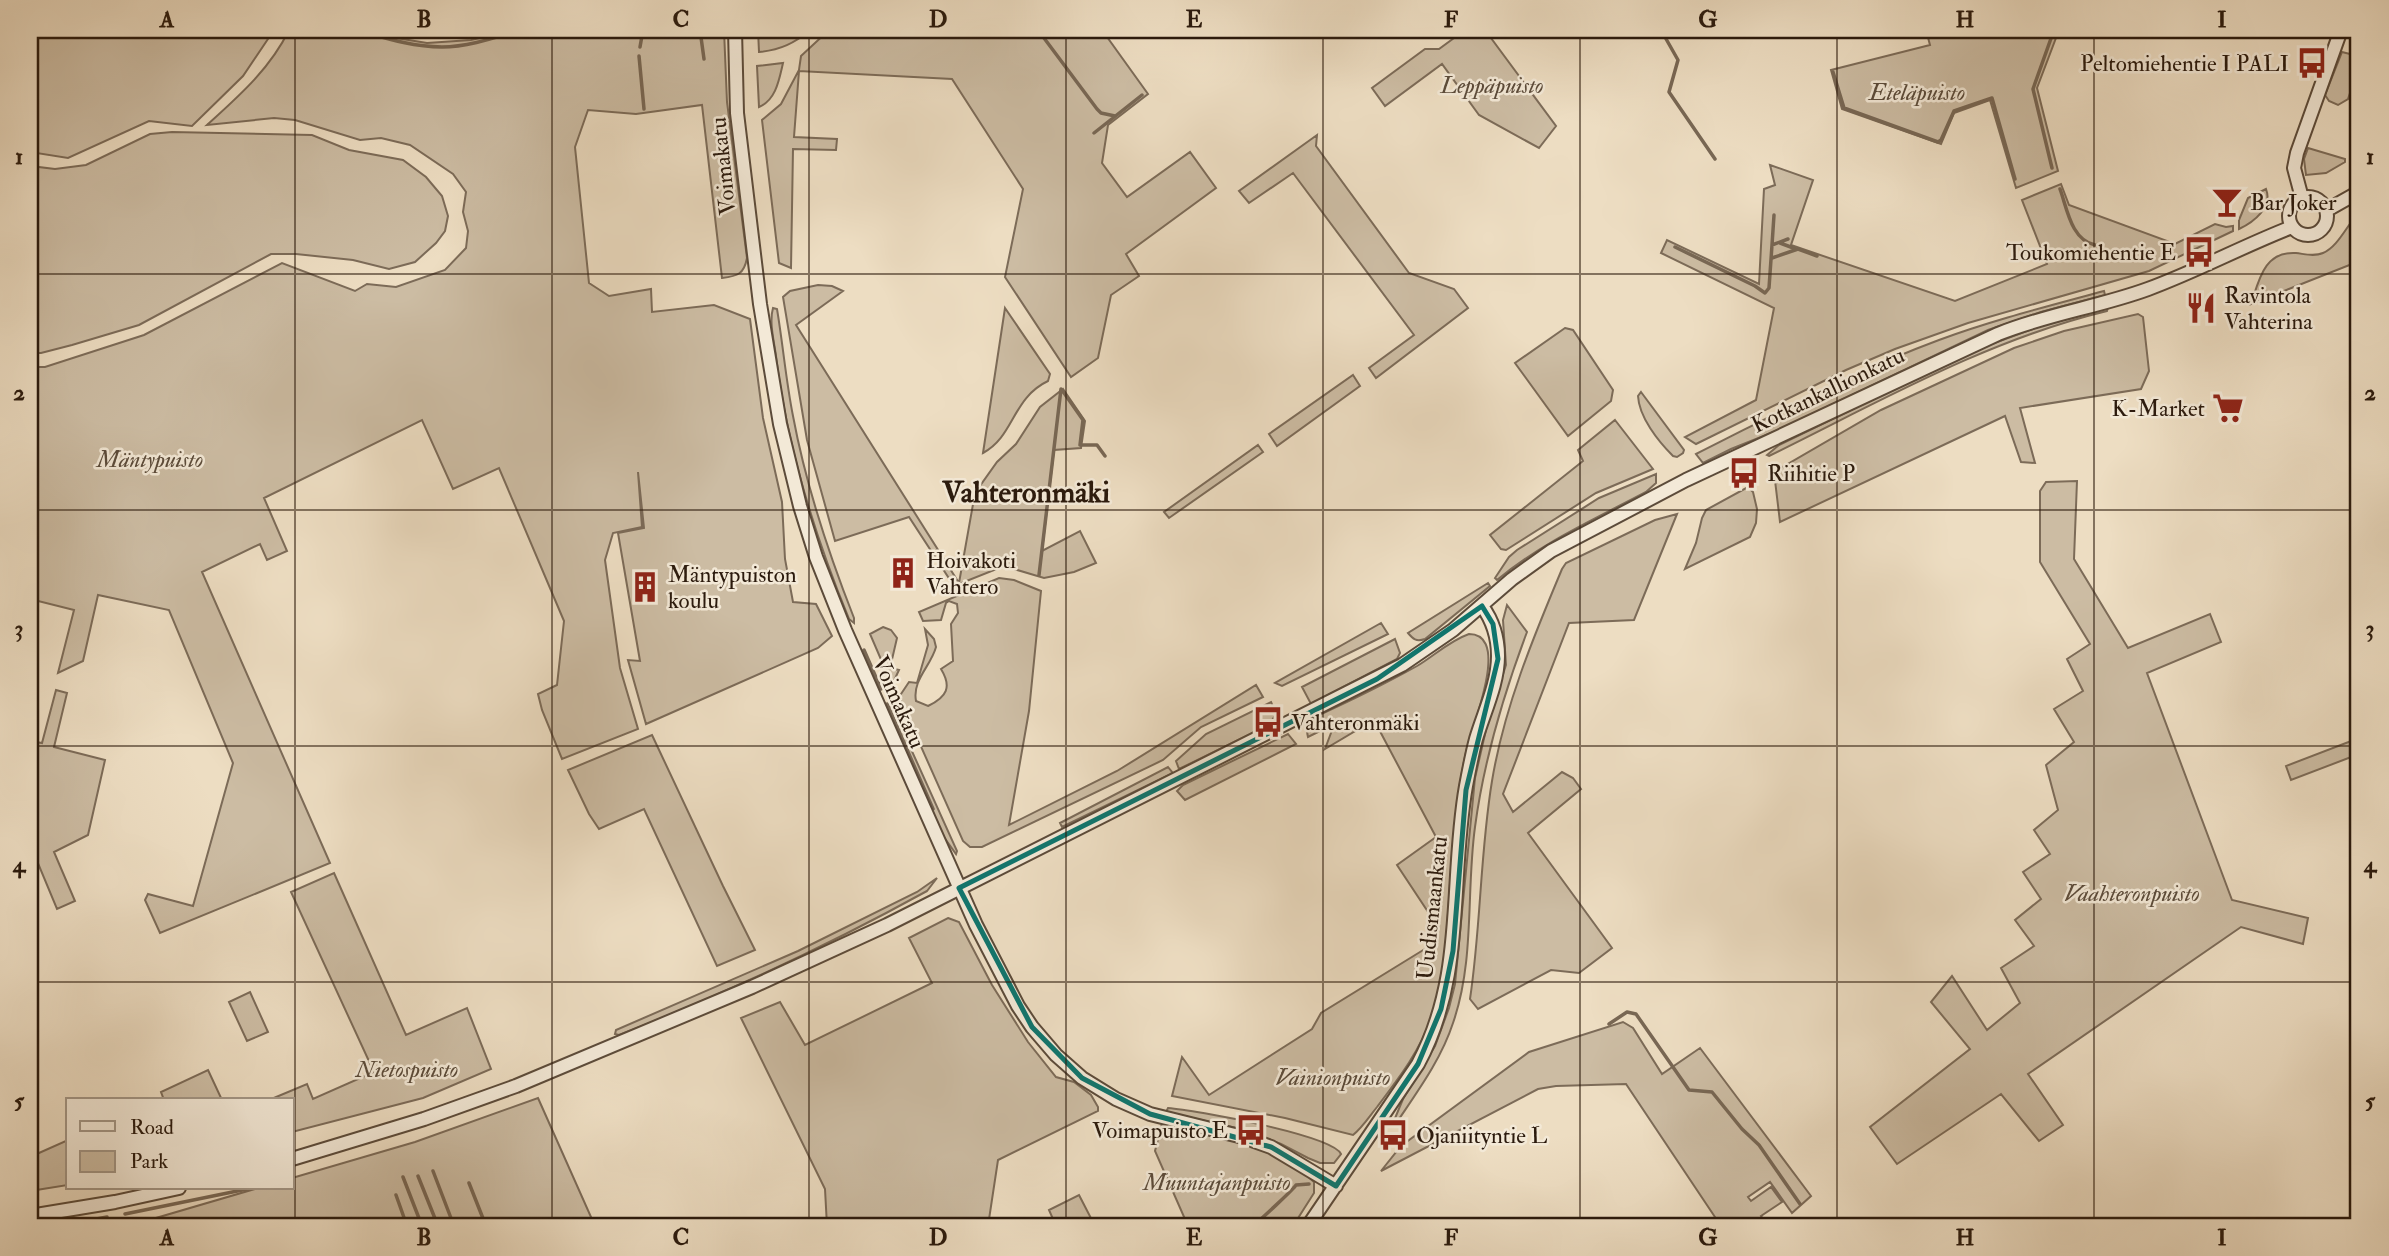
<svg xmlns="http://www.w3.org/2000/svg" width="2389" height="1256" font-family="'IM FELL Double Pica',serif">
  <rect width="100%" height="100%" fill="#edddc2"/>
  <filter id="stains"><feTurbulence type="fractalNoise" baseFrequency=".00286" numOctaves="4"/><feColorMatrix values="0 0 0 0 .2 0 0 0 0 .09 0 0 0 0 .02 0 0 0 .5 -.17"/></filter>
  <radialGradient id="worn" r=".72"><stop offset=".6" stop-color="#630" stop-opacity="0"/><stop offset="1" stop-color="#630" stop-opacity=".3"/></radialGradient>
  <!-- green -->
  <path fill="#ccbca3" stroke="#7c6b58" stroke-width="2" d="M30,30H274L243,76L192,126L149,121L68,158L30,152Z
    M289,30H367L384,36L427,43L471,40L514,30H724L727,102L747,258C744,274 738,276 722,278L702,105L636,114L588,110L575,147L589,283L609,296L651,289L652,312L714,305L750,319L763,418L782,502L785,559L793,602L816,604L832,636L818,648L646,724L628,660L640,661L618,533L644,528L638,472L642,527L613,533L605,560L620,668L638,729L562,759L542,710L538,694L557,685L564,621L499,468L453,489L422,420L264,498L287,551L267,560L260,544L202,572L330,863L160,933L145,900L148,894L193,906L233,763L169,610L98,595L83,661L58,673L74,610L30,599V367H45L144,335L282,263L355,291L367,284L396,287L445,270L466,248L468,231L463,212L466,192L453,174L410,145L381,138L360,140L295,120L274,118L207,125C239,96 270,69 289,30Z
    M758,30H811C794,43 781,50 759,52Z
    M829,30H1102L1148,94L1108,125L1102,163L1127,197L1190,152L1216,188L1126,254L1139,276L1111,295L1098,358L1071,377L1005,277L1023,189L952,79L799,71L794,137L837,139L836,150L793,149L791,268L779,263L762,120L781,104L799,70L801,56Z
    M1465,30H1485L1556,126L1539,148L1479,115L1442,64L1385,106L1372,88L1425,49H1439Z
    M1926,30H2059L2037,88L2058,171L2016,188L1990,100L1954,113L1941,144L1842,109L1831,70L1930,45Z
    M2342,52L2358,56L2359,66L2348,99L2338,105L2329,101L2325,95Z
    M783,63C779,80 776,100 759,107L757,66Z
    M172,132L312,135L349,150L403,160L426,177L442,196L448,216L445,231L436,243L415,262L389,269L353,260L296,254H271L139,325L72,345L41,353H30V166L55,169L86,165L150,134Z
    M1317,135L1316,146L1409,273L1454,289L1468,308L1376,378L1369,368L1414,335L1293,173L1249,203L1239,191Z
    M2308,148L2345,159V162L2326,173L2306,175L2304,159Z
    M1770,165L1813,180L1791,245L1955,301L2047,264L2022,200L2061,184L2069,205L2175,244L2215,224L2226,227L2233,226V231L2149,271L1968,323L1895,349L1846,370L1696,444L1685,437L1756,400L1774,308L1661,253L1667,240L1759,284L1764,189L1775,185Z
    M2266,189C2273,207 2254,222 2239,229V220L2248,198Z
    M2359,213V265L2357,262L2251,304C2259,280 2264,251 2296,253C2305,254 2314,257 2323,253C2339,246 2347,224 2359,213Z
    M818,285L832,286L843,291L796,325L959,583L975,493L997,462L1016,444L1040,407L1063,389L1085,421L1081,448L1054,450L1042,551L1080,531L1096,563L1074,572L1044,578L1004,566L954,586L909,517L835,541L807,440L783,297L790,291Z
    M2104,291L2105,295L2041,312L1988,330L1783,428L1731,449L1703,463L1696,454C1776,414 1855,371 1939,340C1993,320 2049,306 2104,291Z
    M2108,307L2107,311C1987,340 1879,402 1769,456L1767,455L1779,445L1970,352L2054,321Z
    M773,308L777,309C783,345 786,381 793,416C806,486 828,552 854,618V623L849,619C814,534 787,447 776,356C774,341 769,322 773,308Z
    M1005,308L1050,374L1048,381C1012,398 1014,437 983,453Z
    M2138,314L2143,317L2149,371L2141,389L2020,408L2035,463L2021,462L2005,416L1780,522L1774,472L1881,410L2014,348L2064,331Z
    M1565,328L1573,330L1613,390L1611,401L1568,436L1515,363Z
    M1353,375L1360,386L1277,446L1269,434Z
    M1641,392L1684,450L1683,453L1677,457L1673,456C1658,441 1639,417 1638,396Z
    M1615,420L1653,469L1596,493L1506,550L1501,549L1490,535L1583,461L1578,450Z
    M1258,445L1263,452L1169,518L1164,512Z
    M1656,474V483L1646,492C1595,519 1541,543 1497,580L1495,578L1509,557L1517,550L1599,498Z
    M2077,481L2074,559L2128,648L2210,614L2221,642L2147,673L2232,900L2308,918L2303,944L2241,927L2028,1074L2063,1125L2039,1141L2001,1094L1897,1164L1870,1127L1970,1049L1931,1002L1952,976L1987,1030L2020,1003L2001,968L2034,946L2015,920L2041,899L2023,872L2050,854L2034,830L2058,810L2046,765L2074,742L2054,709L2083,691L2067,659L2090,644L2040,562V491L2046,482Z
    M1748,487L1753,492L1757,509L1756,523L1750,537L1685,569L1696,543L1702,518L1706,510Z
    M1677,514L1634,620L1569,623L1503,794L1513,812L1562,772L1573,778L1581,789L1528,833L1612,948L1579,973L1551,970L1478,1009L1470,999C1481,926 1480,853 1492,781C1504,708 1533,638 1562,569L1566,563L1655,520Z
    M999,578L1014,580L1041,591L1029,711L1009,825L1117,771L1256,685L1263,697L1201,727L1163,760L982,847H970L963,841L899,697L909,682L917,683L928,645L925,629L934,639L936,647C931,666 912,680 916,701L928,706C947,697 952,687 941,669L953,661L951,624L958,613L957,604L949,601L946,603L941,620L923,621L919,612Z
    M1488,583L1490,586L1425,639C1416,642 1413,639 1408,633Z
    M1507,605L1527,632C1503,696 1484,759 1475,827C1466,892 1475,960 1453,1023C1441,1060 1417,1092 1395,1125L1393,1123L1403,1099L1435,1046L1449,1008L1455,984L1475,778L1488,721L1506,665L1503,620Z
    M1381,623L1388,634L1282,686L1275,683Z
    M883,627L891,630L897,638L890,668L899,670L892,685L870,634Z
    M1469,634C1512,634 1471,729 1466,752C1455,801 1452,851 1449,900C1446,939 1445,979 1432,1016C1420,1051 1399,1078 1377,1107C1369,1117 1362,1128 1353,1135L1285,1118L1172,1096L1182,1057L1209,1095L1312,1029L1321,1013L1433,944L1436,924L1397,865L1436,837L1374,720L1325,749L1334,725L1338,722L1308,737C1306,729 1307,725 1313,718C1348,702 1383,685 1417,666C1434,656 1449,641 1469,634Z
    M1395,639L1400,653L1397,659L1311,704L1302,687Z
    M56,690L67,693L54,747L105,760L88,835L54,852L75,901L57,909L35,856L30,858V741L42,743Z
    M1271,702L1276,714L1269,725L1179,769L1176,761L1206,734Z
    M888,705L892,707L957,851L956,854L941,833L887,709Z
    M1288,734L1296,744L1185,800L1177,791L1183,785Z
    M652,735L723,886L755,950L717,966L644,809L599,829L589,814L568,770Z
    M2359,738V754L2291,780L2286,766Z
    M1168,767L1172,772L1171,774L1062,827L1060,823Z
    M334,873L406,1035L467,1008L491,1069L423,1098L292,1132V1100H269L307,1084L313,1099L374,1072L291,892Z
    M937,878L927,891C827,946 725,994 619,1035L615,1034L616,1030L798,951L917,892Z
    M948,918L959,922L992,985L1028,1042L1056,1077L1074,1082L1091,1095L1098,1107V1111L998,1160L988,1226H891L884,1219L871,1220L875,1226H827L825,1189L741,1018L780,1002L805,1045L932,983L909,938Z
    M250,992L268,1032L247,1041L229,1002Z
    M1623,1022L1633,1028L1662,1074L1700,1048L1811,1196L1792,1213L1770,1182L1748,1197L1751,1201L1771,1187L1782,1202L1761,1216L1768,1226H1721L1626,1084L1556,1086L1538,1089L1381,1171L1401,1146L1529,1052Z
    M208,1070L222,1100H164L161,1092Z
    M538,1098L595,1226L132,1225L258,1188H292V1178L415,1142Z
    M1168,1108C1194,1110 1332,1135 1341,1154L1334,1163H1320L1308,1158L1281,1144L1241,1129L1166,1112Z
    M1162,1124C1213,1136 1275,1143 1314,1182V1193L1293,1226H1188L1155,1151Z
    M68,1140V1185L30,1191V1157Z
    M1079,1195L1095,1226H1056L1049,1210Z"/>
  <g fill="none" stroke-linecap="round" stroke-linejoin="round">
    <!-- stream -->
    <path stroke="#786754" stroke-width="3.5" d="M357,30C385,38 412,47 442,47C468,47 497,37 521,30
      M700,30L704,59
      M972,30L975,35
      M1038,30L1097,109L1101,113L1115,116
      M1661,30L1678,60L1669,92L1715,159
      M640,47L643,30
      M639,56L644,109
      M1833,72L1844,108L1938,142L1941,140L1954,111L1992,98L2015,179
      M1094,133L1142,95
      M2052,168L2033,89L2054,30
      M2060,189C2067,208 2071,240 2095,245
      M1780,243L1796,249
      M1772,245L1774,215
      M1675,247L1755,286L1765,293L1769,288L1772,245L1788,239
      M1772,258L1798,249L1817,256
      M1062,390L1083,420L1080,445H1097L1105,456
      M1039,575L1061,389
      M864,650L881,689
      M887,704L933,809
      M1609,1024L1627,1012L1636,1014L1689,1090L1712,1092L1742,1129L1759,1145L1800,1204
      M433,1171L454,1226
      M418,1176L438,1226
      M403,1177L422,1226
      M469,1183L486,1226
      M396,1195L407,1226
      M125,1214L252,1188
      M1812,1223L1815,1226
      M59,1226L107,1217
      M1253,1226C1259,1221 1294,1189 1296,1185L1309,1184"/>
    <defs>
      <path id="minor" d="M735,30L737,113L760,304L780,424L800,506L816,557L845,630L976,925L1018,1006L1032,1027L1056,1055L1082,1078L1116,1099L1150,1114L1243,1137L1271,1147L1336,1186
        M2289 216a19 19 0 1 1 38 0a19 19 0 1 1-38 0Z
        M2302,198L2294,168L2297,153L2341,30
        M2327,210L2359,192
        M292,1159L424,1119L516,1086L752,987L887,925L1402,665L1453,630L1512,579L1551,551L1686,480L1998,334C2047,314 2099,307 2148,289C2197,271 2243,246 2292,227
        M30,1216L115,1202L179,1188
        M1308,1226L1418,1064C1466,975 1449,881 1466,786C1469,770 1472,754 1476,739C1484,712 1498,684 1498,656C1498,637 1493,621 1482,606"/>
    </defs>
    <!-- minor casing -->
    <use href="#minor" stroke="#5c4b3a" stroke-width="16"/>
    <!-- minor -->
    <use href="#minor" stroke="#f3e9d7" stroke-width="12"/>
  </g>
  <!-- marked area -->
  <path fill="none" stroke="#0f766e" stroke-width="5" stroke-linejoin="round" d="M1482,606L1493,624L1498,659L1466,790L1453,951L1441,1009L1418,1064L1336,1186L1271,1147L1150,1114L1082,1078L1032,1027L959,888L1377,679Z"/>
  <!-- grid -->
  <path fill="none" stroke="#2b1a0d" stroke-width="2" stroke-opacity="0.55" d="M295,30V1226M552,30V1226M809,30V1226M1066,30V1226M1323,30V1226M1580,30V1226M1837,30V1226M2094,30V1226M30,274H2359M30,510H2359M30,746H2359M30,982H2359"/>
  <!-- icons -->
  <defs>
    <symbol id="bus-bare" viewBox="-9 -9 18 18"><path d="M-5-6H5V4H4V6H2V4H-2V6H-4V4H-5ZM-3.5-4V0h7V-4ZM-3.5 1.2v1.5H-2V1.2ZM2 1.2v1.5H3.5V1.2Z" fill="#8f2418" stroke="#f3e9d7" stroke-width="2.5" paint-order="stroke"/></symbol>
    <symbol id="bar-bare" viewBox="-9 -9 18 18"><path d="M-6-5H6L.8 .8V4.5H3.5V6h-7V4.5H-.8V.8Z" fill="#8f2418" stroke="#f3e9d7" stroke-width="2.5" paint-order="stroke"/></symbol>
    <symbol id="restaurant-bare" viewBox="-9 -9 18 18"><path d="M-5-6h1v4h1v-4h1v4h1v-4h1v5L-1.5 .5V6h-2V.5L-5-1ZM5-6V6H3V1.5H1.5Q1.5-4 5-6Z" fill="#8f2418" stroke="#f3e9d7" stroke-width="2.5" paint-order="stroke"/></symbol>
    <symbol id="supermarket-bare" viewBox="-9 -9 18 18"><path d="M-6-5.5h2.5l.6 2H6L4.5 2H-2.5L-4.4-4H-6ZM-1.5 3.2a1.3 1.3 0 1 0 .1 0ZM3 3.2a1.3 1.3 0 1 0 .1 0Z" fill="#8f2418" stroke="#f3e9d7" stroke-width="2.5" paint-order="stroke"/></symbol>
    <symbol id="building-bare" viewBox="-9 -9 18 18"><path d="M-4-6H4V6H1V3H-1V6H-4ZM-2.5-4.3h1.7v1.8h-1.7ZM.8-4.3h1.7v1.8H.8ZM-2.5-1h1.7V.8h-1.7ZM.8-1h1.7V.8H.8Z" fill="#8f2418" stroke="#f3e9d7" stroke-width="2.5" paint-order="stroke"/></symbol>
  </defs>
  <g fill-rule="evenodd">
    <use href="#bus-bare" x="2290" y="41" width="44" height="44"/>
    <use href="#bar-bare" x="2205" y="180" width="44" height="44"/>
    <use href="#bus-bare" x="2177" y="230" width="44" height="44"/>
    <use href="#restaurant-bare" x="2179" y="286" width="44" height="44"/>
    <use href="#supermarket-bare" x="2206" y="386" width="44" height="44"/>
    <use href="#bus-bare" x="1722" y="451" width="44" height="44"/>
    <use href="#building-bare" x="881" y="551" width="44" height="44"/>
    <use href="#building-bare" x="623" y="565" width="44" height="44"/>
    <use href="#bus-bare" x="1246" y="700" width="44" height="44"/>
    <use href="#bus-bare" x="1229" y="1108" width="44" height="44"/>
    <use href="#bus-bare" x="1371" y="1113" width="44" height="44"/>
  </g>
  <g text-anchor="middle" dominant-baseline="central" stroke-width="5" stroke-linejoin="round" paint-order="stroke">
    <!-- poi labels -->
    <g font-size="23" fill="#2b1a0d" stroke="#f3e9d7" text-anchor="start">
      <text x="2289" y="63" text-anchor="end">Peltomiehentie I PALI</text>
      <text x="2250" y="202">Bar Joker</text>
      <text x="2176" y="252" text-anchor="end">Toukomiehentie E</text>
      <text x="2224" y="295">Ravintola<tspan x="2224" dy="26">Vahterina</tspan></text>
      <text x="2205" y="408" text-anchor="end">K-Market</text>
      <text x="1767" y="473">Riihitie P</text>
      <text x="926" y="560">Hoivakoti<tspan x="926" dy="26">Vahtero</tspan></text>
      <text x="668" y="574">Mäntypuiston<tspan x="668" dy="26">koulu</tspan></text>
      <text x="1291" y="722">Vahteronmäki</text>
      <text x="1228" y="1130" text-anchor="end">Voimapuisto E</text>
      <text x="1416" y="1135">Ojaniityntie L</text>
    </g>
    <!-- park labels -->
    <g font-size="23" font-style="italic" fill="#5b4b3a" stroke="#f3e9d7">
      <text x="1492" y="85">Leppäpuisto</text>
      <text x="1917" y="92">Eteläpuisto</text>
      <text x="150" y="459">Mäntypuisto</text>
      <text x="2132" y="893">Vaahteronpuisto</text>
      <text x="407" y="1069">Nietospuisto</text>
      <text x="1333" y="1077">Vainionpuisto</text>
      <text x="1217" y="1182">Muuntajanpuisto</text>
    </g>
    <!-- street labels -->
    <g font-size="23" fill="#2b1a0d" stroke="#f3e9d7">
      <text transform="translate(723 166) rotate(-96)">Voimakatu</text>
      <text transform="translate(1828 390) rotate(-26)">Kotkankallionkatu</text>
      <text transform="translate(899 702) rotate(66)">Voimakatu</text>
      <text transform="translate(1432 908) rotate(-84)">Uudismaankatu</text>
    </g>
    <!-- district labels -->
    <g font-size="30" font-weight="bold" fill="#2b1a0d" stroke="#f3e9d7">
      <text x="1026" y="492">Vahteronmäki</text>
    </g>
  </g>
  <!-- margin -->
  <rect width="2389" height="1256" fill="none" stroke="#edddc2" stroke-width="77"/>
  <!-- legend -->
  <rect x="66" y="1098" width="228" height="91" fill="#f3e9d7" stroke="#a39686" stroke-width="2"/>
  <rect x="80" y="1121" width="35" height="10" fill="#f3e9d7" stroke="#a39686" stroke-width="2"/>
  <text x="130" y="1134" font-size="21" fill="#2b1a0d">Road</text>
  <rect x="80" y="1151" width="35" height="21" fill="#ccbca3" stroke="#a39686" stroke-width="2"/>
  <text x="130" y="1168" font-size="21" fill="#2b1a0d">Park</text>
  <rect x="38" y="38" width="2312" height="1180" fill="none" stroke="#2b1a0d" stroke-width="2.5"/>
  <g font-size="23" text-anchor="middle" font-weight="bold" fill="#2b1a0d">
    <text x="167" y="27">A</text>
    <text x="424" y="27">B</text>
    <text x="681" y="27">C</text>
    <text x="938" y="27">D</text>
    <text x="1194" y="27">E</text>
    <text x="1451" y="27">F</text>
    <text x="1708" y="27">G</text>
    <text x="1965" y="27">H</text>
    <text x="2222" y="27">I</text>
    <text x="19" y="164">1</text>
    <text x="2370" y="164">1</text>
    <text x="19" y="400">2</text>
    <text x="2370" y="400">2</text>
    <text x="19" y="636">3</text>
    <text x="2370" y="636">3</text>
    <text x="19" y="872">4</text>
    <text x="2370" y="872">4</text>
    <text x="19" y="1108">5</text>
    <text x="2370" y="1108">5</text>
    <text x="167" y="1245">A</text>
    <text x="424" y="1245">B</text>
    <text x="681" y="1245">C</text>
    <text x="938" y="1245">D</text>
    <text x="1194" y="1245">E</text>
    <text x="1451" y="1245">F</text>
    <text x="1708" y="1245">G</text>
    <text x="1965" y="1245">H</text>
    <text x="2222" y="1245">I</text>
  </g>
  <rect width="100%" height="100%" filter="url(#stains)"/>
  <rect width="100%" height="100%" fill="url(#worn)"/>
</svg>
